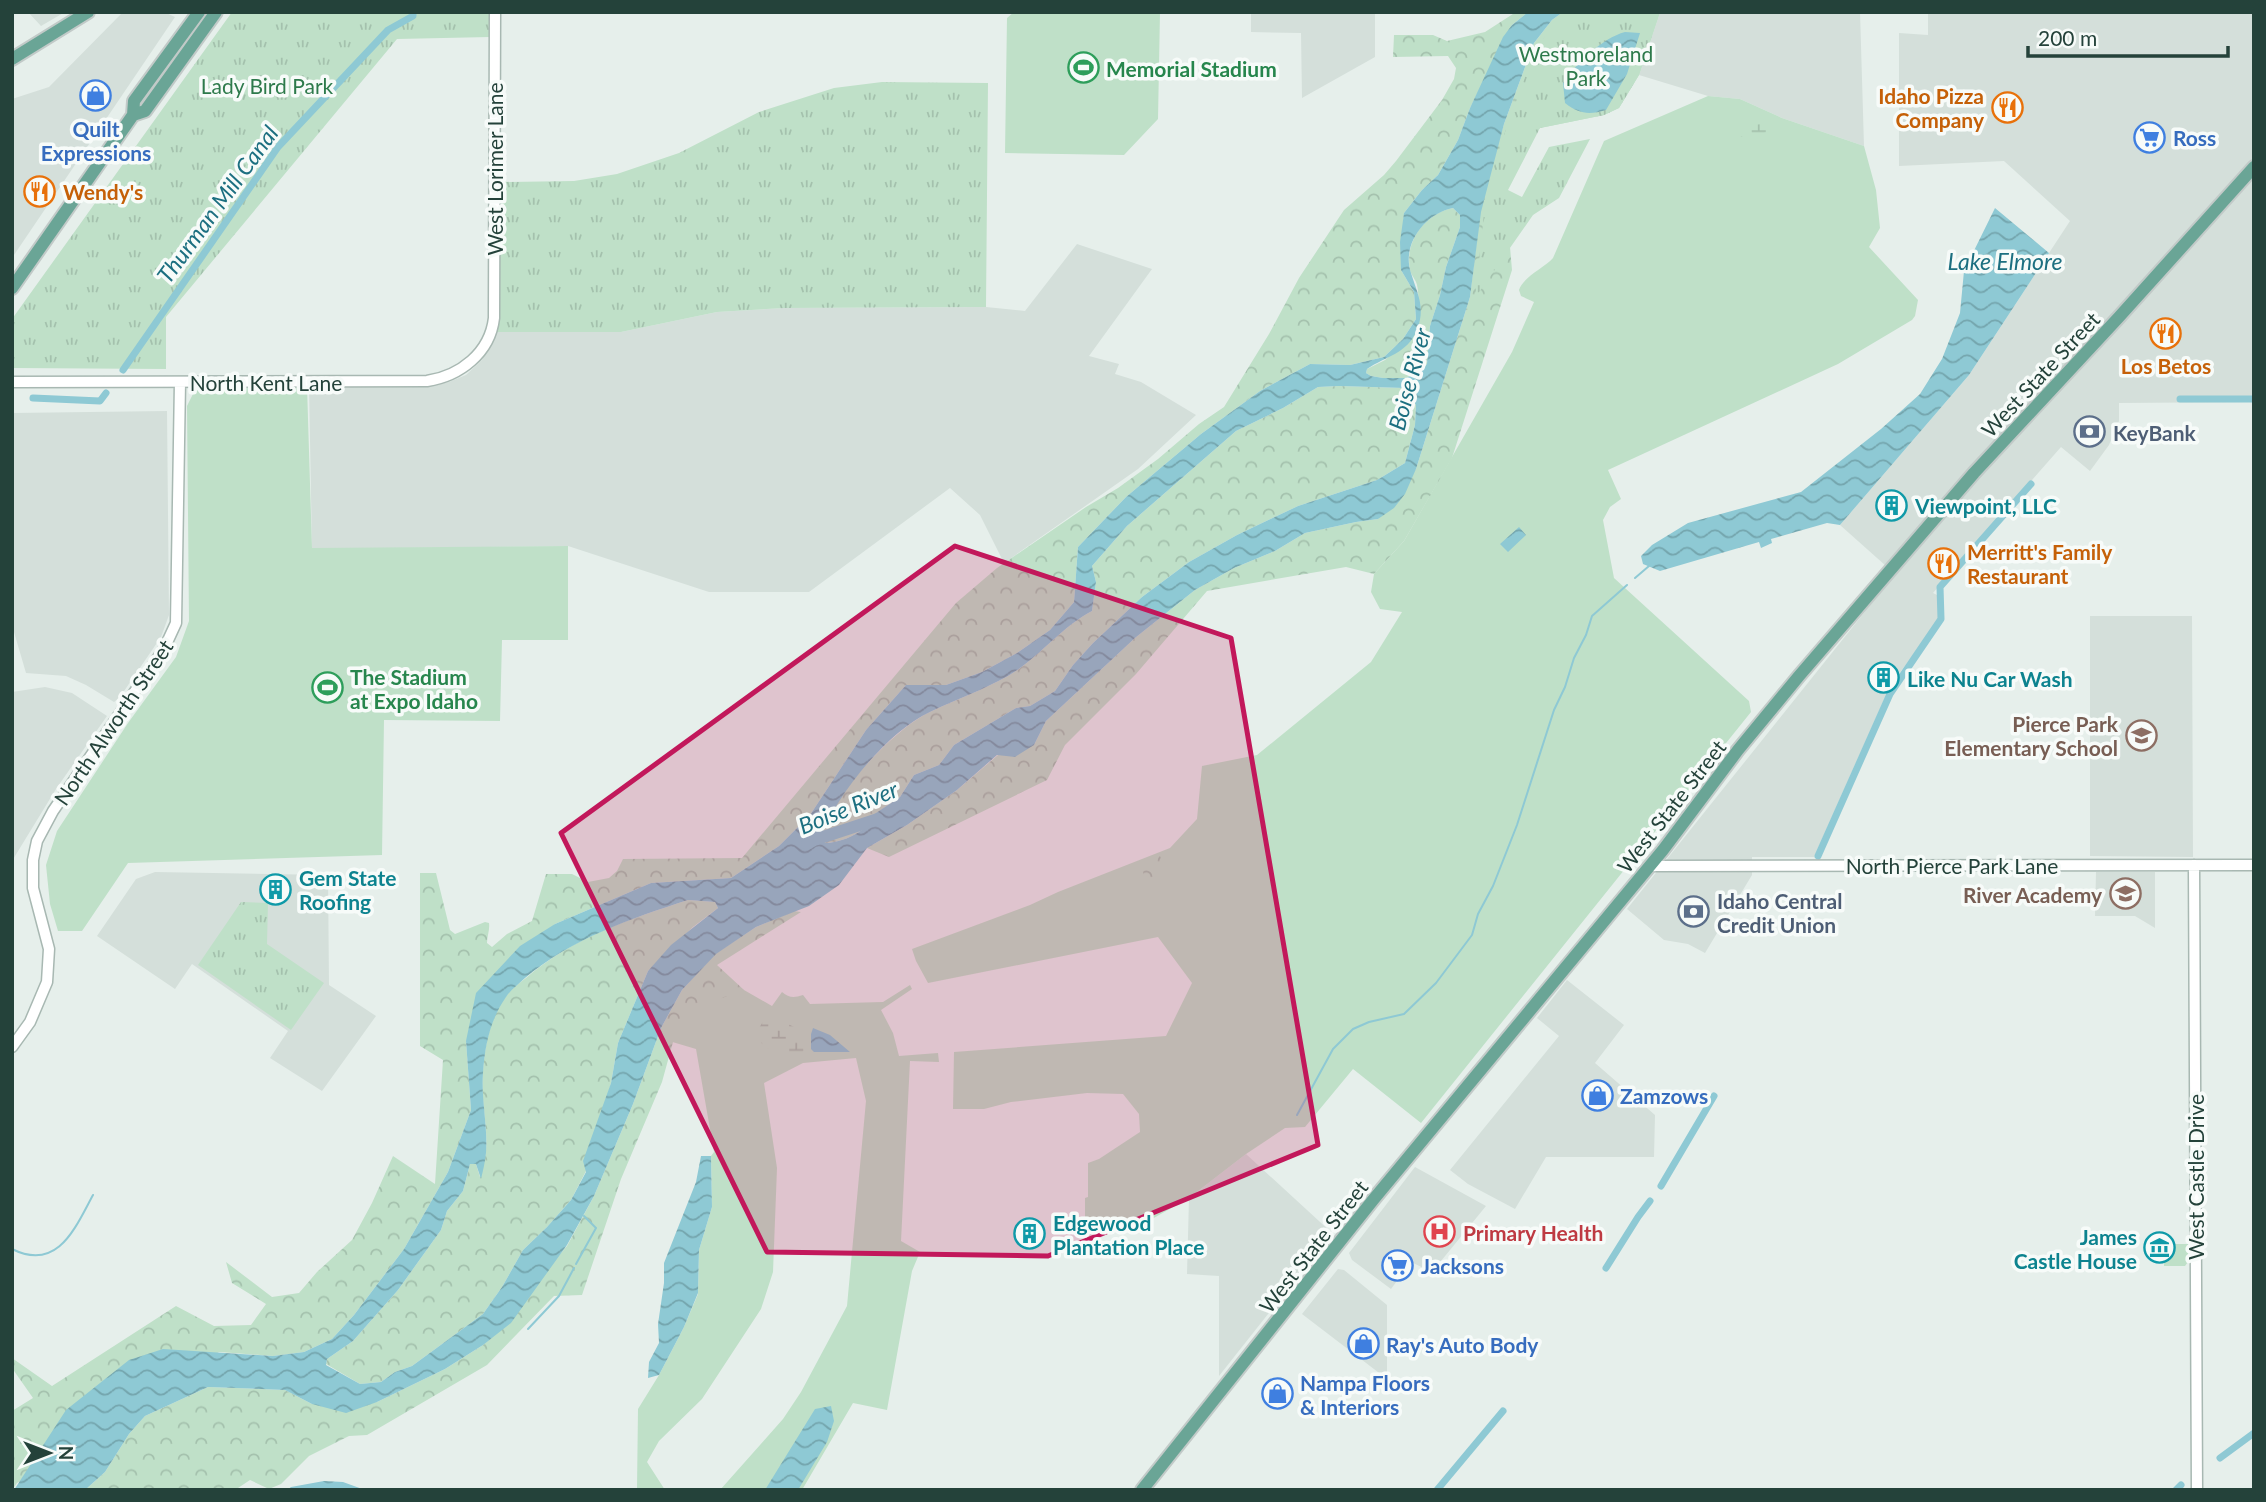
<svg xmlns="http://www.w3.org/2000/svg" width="2266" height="1502" font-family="Lato,sans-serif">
  <defs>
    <pattern id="forest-crowns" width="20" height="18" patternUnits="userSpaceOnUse" patternTransform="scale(1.75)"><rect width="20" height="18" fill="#bfe0c8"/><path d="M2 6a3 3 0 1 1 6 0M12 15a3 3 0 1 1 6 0" fill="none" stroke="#a4c1ad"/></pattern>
    <pattern id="wetland-marsh" width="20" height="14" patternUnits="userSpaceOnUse" patternTransform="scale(1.75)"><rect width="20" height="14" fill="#bfe0c8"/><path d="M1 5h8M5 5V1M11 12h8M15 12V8" fill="none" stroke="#a4c1ad"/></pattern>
    <pattern id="park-tufts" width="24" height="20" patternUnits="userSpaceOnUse" patternTransform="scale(1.75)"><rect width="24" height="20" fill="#bfe0c8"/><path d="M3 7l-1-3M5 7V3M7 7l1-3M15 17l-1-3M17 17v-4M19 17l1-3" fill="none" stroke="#a4c1ad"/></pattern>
    <pattern id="water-waves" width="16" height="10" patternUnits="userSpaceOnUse" patternTransform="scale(1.75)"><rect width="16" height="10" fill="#8ec9d4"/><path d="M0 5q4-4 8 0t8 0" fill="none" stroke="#74a5ad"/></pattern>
  </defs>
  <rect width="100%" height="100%" fill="#e6efeb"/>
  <!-- built -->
  <path fill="#d4dfda" d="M28,12H65L41,26Z
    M123,12H164L175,17L12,258V99L49,87Z
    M1251,12H1375V57L1302,98L1301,33L1251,32Z
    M1660,12H1860L1864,146L1782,118L1740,99L1708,96L1639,75Z
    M1928,12H2254V402L2119,403V421L2109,445L2090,471L2061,447L1933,593L1939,596L1941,617L1890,686L1814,857H1752V875L1705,953L1688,944L1664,940L1627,909L1895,574L1840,525L1969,375L2070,221L2004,161L1899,166V33L1928,35Z
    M1077,244L1152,269L1089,356L1119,364L1115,374L1141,382L1196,415L1138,469L1004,563L980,515L950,488L809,592H709L568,546L312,549L309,386H429L449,382L466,375L482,360L496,332H621L717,312L785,308L986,307L1025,311Z
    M167,411L169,615L161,637L120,697L114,702L86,685L66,676L26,673L14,632V607H12V413Z
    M2090,616H2192L2193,857L2090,856Z
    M45,687L72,693L107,716L56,789L12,861V692Z
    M155,872L328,875L329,985L376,1016L322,1091L270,1058L288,1031L192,964L175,989L97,936L136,879Z
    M2096,872H2155V928L2135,916H2095Z
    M1567,980L1624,1025L1595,1063L1655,1115L1654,1157H1546L1515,1209L1468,1184L1450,1170L1559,1036L1537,1018Z
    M1246,1154L1332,1233L1219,1376V1276L1187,1274L1189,1198Z
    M1415,1167L1486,1206L1432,1272L1411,1262L1391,1289L1352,1260L1349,1253Z
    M1338,1269L1344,1270L1387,1305V1379L1302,1314Z"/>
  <!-- grass -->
  <path fill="#bfe0c8" d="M1014,12H1160L1158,119L1124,155L1005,153L1007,18Z
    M1708,96L1740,99L1782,118L1864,146L1876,190L1880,228L1869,247L1918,300L1915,316L1912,320L1838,364L1608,470L1621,499L1610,507L1603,520L1614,578L1749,701L1751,712L1421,1123L1353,1069L1305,1127L1285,1128L1246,1154L1189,1198L1152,1219L1116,1227H1085V1198L1088,1197V1163L1099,1159L1140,1132L1139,1114L1123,1094L1087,1093L1011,1102L984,1109H953L954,1052L1166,1036L1192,983L1158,937L928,983L916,961L912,949L1030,905L1058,892L1170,848L1197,819L1202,766L1257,755L1371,662L1402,612L1380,609L1371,592L1374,574L1404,541L1512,352L1534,302L1521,296L1519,290C1523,277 1544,268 1553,258L1604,141Z
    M307,386L312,548L568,546V640H502L500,721L384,720L382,855L128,863L82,931H58L50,904L46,865L57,831L128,723L176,657L189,621L187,406L196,388Z
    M700,973L744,990L772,1006L782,992C789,998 794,998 803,995L810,1004L883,1002L910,985L912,989L881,1010L893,1033L899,1056L938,1053L939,1062L910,1061L901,1241L920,1252L912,1271L887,1410L853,1403L802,1490H720L783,1419L801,1392L847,1306L866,1101L856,1058L803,1063L764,1083L777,1168L773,1272L761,1309L702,1399L659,1441L647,1462L665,1490L637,1488L638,1409L659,1375L684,1327L698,1294L699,1250L712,1207L711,1156L714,1152L696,1049L659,1038Z
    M2169,1244H2188V1262L2185,1266H2164V1259L2168,1257Z"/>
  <!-- forest -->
  <path fill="url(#forest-crowns)" d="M1516,12H1528L1512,25L1470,108L1458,140L1438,175L1422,190L1404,213L1401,270L1414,292L1416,319L1403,339L1384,357L1350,365L1310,364L1260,391L1201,434L1126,497L1078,547L1074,602L1050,630L1017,653L982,672L946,685H906L866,730L810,815L779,846L731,878L651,883L555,924L466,1041L471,1110L448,1172L404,1249L354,1315L332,1339L304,1352L273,1356L219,1352L17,1483L12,1490V1411L33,1398L12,1368V1358L52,1386L176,1306L214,1326L251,1325L266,1304L232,1283L226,1262L272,1297L299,1293L317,1272L352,1240L372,1203L393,1156L435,1184L443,1060L420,1046V873H436L450,930L455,934L485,922L489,923C490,930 487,936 487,943L492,947L507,934L532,921L546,874H572L588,882L609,878L617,871L623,859L742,858L956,603L997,568L1086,507L1118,488L1158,459L1199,424L1224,407L1269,334L1299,278L1338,219L1344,210L1384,175L1396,161L1442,100L1454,79L1456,68L1448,56L1393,57L1394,35H1433L1447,41L1485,32Z
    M1563,12H1660L1639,75L1619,108L1604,115L1540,128L1503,166L1512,270L1452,458L1404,541L1374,574L1346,567L1207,591L1136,674L1065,745L1047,780L889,857L867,848L907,825L957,790L998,755L1034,745L1046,721L1135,638L1195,590L1234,568L1275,551L1305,533L1356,522L1378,519L1416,469L1470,297L1480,213L1492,164L1504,124L1534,43L1552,20Z
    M1453,208L1460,215V227L1446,267L1440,295L1430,326L1427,364L1419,373L1405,378H1383L1371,376L1366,373L1367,369L1385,360L1417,331C1417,317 1420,299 1417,285C1416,280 1411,275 1410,270C1404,241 1426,213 1453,208Z
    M1339,386L1404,388L1416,405L1415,425L1405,463L1377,480L1298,506L1237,535L1189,562L1142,597L1093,643L1073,665L1055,691L1030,706L1016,708L954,745L939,765L914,775L900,797L865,821L866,827C855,836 839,843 824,843L820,839C825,826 831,812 839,800C856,772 900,726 930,712C955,700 983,690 1008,676C1039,658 1060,628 1092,611L1096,582L1092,566L1127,526L1236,431L1283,408L1318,387Z
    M1160,856L1166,870L1161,878L1149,880L1143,875L1144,866L1149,858Z
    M688,900L715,902L718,908L693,927L648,971L618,1043L611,1083L586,1171L571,1200L547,1227L523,1250L502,1287L483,1314L412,1366L395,1372L381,1382L360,1384L326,1364L327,1359L353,1341L398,1290L441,1230L447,1211L463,1191L470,1164H476L480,1177C482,1169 485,1160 486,1151C488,1124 480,1098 483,1071C485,1044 490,1018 506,996C511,989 519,983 526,978C573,937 630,919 688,900Z
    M794,911L801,912L717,965L744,990L700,1006L673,1042L662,1082L621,1179L582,1295L554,1296L487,1365L367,1435L349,1436L309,1456L281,1484L269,1489L250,1480L235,1490H85L105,1472L129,1434L145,1416L208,1387L285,1390L312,1404L377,1402L445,1369L483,1345L567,1246L594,1196L633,1104L661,1028L682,990L715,954L756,927Z"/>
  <!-- wetland -->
  <path fill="url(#wetland-marsh)" d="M1769,122H1777L1779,130L1743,137L1735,134V129Z
    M764,1020L784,1022L800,1030L804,1051C789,1060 760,1051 756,1033Z"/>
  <!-- park -->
  <path fill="url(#park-tufts)" d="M232,12H490V37L397,39L166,317V369L12,368V319Z
    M1570,12H1660L1639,75L1619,108L1604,115L1540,128L1508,190L1522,197L1549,147L1590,139L1559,198L1533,215L1475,298L1486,195L1500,146L1535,49L1556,22Z
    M882,82L988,83L986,307L785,308L717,312L621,332H496L500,318V182L574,181L617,174L679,153L759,112L834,88Z
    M241,902L268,903L267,944L324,983L291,1030L198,965Z"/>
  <!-- water -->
  <path fill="url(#water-waves)" fill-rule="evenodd" d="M1528,12H1563L1552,20L1534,43L1504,124L1481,212L1470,297L1416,469L1405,494L1394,508L1378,519L1356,522L1305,533L1275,551L1234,568L1195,590L1135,638L1046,721L1034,745L1015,757L997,755L957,790L907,825L867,848L839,885L809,906L756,927L716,954L682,990L661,1028L633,1104L594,1196L567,1245L511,1323L483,1345L445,1369L377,1402L346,1413L312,1404L285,1390L208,1387L145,1416L129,1434L105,1472L85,1490H14L66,1410L129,1360L163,1349L273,1356L304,1352L332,1339L354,1315L404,1249L448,1172L471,1110L466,1041L476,993L520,946L555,924L651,883L731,878L779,846L810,815L866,730L906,685H946L982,672L1017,653L1050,630L1074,602L1078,547L1126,497L1201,434L1260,391L1310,364L1350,365L1384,357L1403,339L1416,319L1414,292L1401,270L1400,242L1404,213L1422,190L1438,175L1458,140L1470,108L1503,37L1512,25ZM1453,208L1460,215V227L1446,267L1440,295L1430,326L1427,364L1419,373L1405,378H1383L1371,376L1366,373L1367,369C1386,356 1407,354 1417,330C1426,307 1417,293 1411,273C1401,244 1426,213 1453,208ZM1339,386L1404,388L1416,405L1415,425L1405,463L1377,480L1298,506L1237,535L1189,562L1142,597L1093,643L1073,665L1055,691L1030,706L1016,708L954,745L939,765L914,775L900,797L864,821L866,827C855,836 839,843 824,843L820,839C836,795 887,732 930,712C955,700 983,690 1008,676C1039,658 1060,628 1092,611L1096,582L1092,566L1127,526L1236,431L1283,408L1318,387ZM688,900L715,902L718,908L671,945L648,971L618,1043L611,1083L583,1161L586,1172L571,1200L547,1227L523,1250L502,1287L483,1314L412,1366L395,1372L381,1382L360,1384L326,1365L327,1359L353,1341L398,1290L441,1230L447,1211L463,1191L470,1164H476L481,1179C483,1171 485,1162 486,1153C488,1126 481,1100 483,1073C485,1045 490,1020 506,997C511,989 519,984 525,978C573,938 630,919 688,900Z
    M1625,32L1640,33L1627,74L1606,110C1589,115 1579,114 1565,103L1563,83C1576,64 1602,38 1625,32Z
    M1995,208L2049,253L1969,375L1840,525L1827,523L1771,539L1772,543L1761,548L1759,542L1660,571L1643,564L1641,556L1652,545L1688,523L1801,492L1881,429L1920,394L1942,359L1960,313L1964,271Z
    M1519,527L1526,535L1508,552L1500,544Z
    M813,1028L830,1035L850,1052H814L811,1049V1034Z
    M701,1156H711L712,1207L699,1250L698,1293L684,1327L659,1375L648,1378L649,1362L659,1343L658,1324L664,1283V1263L696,1182Z
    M831,1406L834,1421L827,1442L798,1490H765L815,1409Z
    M324,1481L343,1482L365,1490H287L291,1487Z"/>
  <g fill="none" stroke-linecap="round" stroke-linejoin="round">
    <!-- stream -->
    <path stroke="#8ec9d4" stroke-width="2" d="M1635,578L1649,566
      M1297,1115L1333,1049L1353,1029L1369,1022L1404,1014L1436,983L1472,935L1478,914L1493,886L1517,825L1554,710L1565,687L1574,658L1586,635L1592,616L1627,585
      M12,1249C58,1272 75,1228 93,1195
      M576,1264L596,1228L584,1216
      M528,1329L559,1296L574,1268"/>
    <!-- canal -->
    <path stroke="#8ec9d4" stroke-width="7" d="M123,370L278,147L388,30L413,16V12
      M33,398L100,401L106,393
      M2180,399H2254
      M1818,856L1890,694L1941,619L1940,587L2031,484
      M1661,1186L1714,1096
      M1606,1268L1638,1217L1650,1201
      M2220,1458L2254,1433
      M1437,1490L1503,1411
      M2176,1490L2181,1485"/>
    <!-- river -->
    <path stroke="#8ec9d4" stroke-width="12" d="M807,844L814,840L878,819"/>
    <defs>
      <path id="minor" d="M12,382L427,381C460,376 490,353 494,318L495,12
        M2194,865L2197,1490
        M1650,866L2254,865
        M12,1047L30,1022L47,982L49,949L33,888V860L37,841L53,811L164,649L176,623L180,382"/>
      <path id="major" d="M12,59L88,12
        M133,115L134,101L199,12
        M12,288L133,115L145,111L216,12
        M1142,1490L1373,1200L1663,850L1738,750L1799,676L1974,473L2119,317L2254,167"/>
    </defs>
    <!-- minor casing -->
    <use href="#minor" stroke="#a8b8b2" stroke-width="13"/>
    <!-- major casing -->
    <use href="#major" stroke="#c2cac8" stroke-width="16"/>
    <!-- minor -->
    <use href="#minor" stroke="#fff" stroke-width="10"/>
    <!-- major -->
    <use href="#major" stroke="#6aa596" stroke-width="12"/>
  </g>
  <!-- marked area -->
  <path fill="#c2185b" fill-opacity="0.2" stroke="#c2185b" stroke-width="5" stroke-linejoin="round" d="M955,546L1231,638L1318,1145L1048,1256L767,1252L561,833Z"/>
  <!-- icons -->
  <defs>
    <symbol id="stadium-ring" viewBox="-11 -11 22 22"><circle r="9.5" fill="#f7fbf9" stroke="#2e9e5b" stroke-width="1.5"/><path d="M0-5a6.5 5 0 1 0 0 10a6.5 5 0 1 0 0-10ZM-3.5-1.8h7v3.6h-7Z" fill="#2e9e5b"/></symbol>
    <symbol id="shop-ring" viewBox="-11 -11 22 22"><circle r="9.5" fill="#f7fbf9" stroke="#3f7fe0" stroke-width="1.5"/><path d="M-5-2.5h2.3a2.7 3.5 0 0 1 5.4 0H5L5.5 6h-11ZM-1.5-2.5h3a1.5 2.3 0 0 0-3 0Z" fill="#3f7fe0"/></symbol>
    <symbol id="restaurant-ring" viewBox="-11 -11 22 22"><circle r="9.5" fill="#f7fbf9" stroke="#e8710a" stroke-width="1.5"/><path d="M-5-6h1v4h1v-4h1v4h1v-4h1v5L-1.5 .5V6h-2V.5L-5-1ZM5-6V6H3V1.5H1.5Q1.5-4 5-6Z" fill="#e8710a"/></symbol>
    <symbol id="supermarket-ring" viewBox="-11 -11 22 22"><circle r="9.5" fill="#f7fbf9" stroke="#3f7fe0" stroke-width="1.5"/><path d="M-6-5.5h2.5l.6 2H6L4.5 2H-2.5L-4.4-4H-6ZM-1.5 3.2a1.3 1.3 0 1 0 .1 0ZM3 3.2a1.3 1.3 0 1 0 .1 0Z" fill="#3f7fe0"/></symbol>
    <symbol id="bank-ring" viewBox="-11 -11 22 22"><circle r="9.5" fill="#f7fbf9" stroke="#5c6f8a" stroke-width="1.5"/><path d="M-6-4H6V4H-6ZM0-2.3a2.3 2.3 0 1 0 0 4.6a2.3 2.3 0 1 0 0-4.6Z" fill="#5c6f8a"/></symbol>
    <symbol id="building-ring" viewBox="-11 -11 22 22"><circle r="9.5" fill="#f7fbf9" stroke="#0f9aa8" stroke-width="1.5"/><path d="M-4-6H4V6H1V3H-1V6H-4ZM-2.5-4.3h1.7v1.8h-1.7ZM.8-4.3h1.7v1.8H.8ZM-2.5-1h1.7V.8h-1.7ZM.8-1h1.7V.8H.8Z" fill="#0f9aa8"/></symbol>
    <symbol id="school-ring" viewBox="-11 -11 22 22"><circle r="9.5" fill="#f7fbf9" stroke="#8d6e63" stroke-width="1.5"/><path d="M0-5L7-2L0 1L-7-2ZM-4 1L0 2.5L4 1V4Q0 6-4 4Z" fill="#8d6e63"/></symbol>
    <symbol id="hospital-ring" viewBox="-11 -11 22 22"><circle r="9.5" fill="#f7fbf9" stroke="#e0444e" stroke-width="1.5"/><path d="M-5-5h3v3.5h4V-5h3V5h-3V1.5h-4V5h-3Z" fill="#e0444e"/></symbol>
    <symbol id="museum-ring" viewBox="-11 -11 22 22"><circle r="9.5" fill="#f7fbf9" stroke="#0f9aa8" stroke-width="1.5"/><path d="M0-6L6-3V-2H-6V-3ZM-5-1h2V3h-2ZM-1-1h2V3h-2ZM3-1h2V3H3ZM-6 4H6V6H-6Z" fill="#0f9aa8"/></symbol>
  </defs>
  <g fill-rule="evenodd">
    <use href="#stadium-ring" x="1066" y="50" width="35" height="35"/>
    <use href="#shop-ring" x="78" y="78" width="35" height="35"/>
    <use href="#restaurant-ring" x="1990" y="90" width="35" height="35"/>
    <use href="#supermarket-ring" x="2132" y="120" width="35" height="35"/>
    <use href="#restaurant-ring" x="22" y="174" width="35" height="35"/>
    <use href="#restaurant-ring" x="2148" y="316" width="35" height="35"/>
    <use href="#bank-ring" x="2072" y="414" width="35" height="35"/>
    <use href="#building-ring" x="1874" y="488" width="35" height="35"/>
    <use href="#restaurant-ring" x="1926" y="546" width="35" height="35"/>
    <use href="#building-ring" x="1866" y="660" width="35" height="35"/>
    <use href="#stadium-ring" x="310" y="670" width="35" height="35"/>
    <use href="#school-ring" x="2124" y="718" width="35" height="35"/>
    <use href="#building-ring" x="258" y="872" width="35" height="35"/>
    <use href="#school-ring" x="2108" y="876" width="35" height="35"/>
    <use href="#bank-ring" x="1676" y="894" width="35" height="35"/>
    <use href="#shop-ring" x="1580" y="1078" width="35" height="35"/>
    <use href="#hospital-ring" x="1422" y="1214" width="35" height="35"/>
    <use href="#building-ring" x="1012" y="1216" width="35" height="35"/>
    <use href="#museum-ring" x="2142" y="1230" width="35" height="35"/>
    <use href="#supermarket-ring" x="1380" y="1248" width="35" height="35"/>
    <use href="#shop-ring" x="1346" y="1326" width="35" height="35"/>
    <use href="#shop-ring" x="1260" y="1376" width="35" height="35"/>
  </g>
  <g text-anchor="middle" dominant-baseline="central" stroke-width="7" stroke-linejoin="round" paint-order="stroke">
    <!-- park labels -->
    <g font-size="21" fill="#2d7a4b" stroke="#f7fbf9">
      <text x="1586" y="53">Westmoreland<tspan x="1586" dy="24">Park</tspan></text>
      <text x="267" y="85">Lady Bird Park</text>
    </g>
    <!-- leisure labels -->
    <g font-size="21" font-weight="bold" fill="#27864d" stroke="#f7fbf9" text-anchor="start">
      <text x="1106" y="68">Memorial Stadium</text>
      <text x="350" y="676">The Stadium<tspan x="350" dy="24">at Expo Idaho</tspan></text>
    </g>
    <!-- food labels -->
    <g font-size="21" font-weight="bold" fill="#c56008" stroke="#f7fbf9" text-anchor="start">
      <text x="1984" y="95" text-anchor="end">Idaho Pizza<tspan x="1984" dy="24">Company</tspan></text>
      <text x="63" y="191">Wendy's</text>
      <text x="2166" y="365" text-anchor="middle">Los Betos</text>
      <text x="1967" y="551">Merritt's Family<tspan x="1967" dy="24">Restaurant</tspan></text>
    </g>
    <!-- shop labels -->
    <g font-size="21" font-weight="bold" fill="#366cbe" stroke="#f7fbf9" text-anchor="start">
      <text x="96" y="128" text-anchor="middle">Quilt<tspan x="96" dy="24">Expressions</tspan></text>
      <text x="2173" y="137">Ross</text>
      <text x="1620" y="1095">Zamzows</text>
      <text x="1421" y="1265">Jacksons</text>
      <text x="1386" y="1344">Ray's Auto Body</text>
      <text x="1300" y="1382">Nampa Floors<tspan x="1300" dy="24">&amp; Interiors</tspan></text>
    </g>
    <!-- street labels -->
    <g font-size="21" fill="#24423a" stroke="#f7fbf9">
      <text transform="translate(494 169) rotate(-90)">West Lorimer Lane</text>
      <text transform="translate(2040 374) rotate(-47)">West State Street</text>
      <text x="266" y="382">North Kent Lane</text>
      <text transform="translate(113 722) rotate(-56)">North Alworth Street</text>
      <text transform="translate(1671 806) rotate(-52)">West State Street</text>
      <text x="1952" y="865">North Pierce Park Lane</text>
      <text transform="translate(2195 1177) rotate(-90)">West Castle Drive</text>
      <text transform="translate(1313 1246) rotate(-52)">West State Street</text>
    </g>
    <!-- service labels -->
    <g font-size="21" font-weight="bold" fill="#4e5e75" stroke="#f7fbf9" text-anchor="start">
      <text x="2113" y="432">KeyBank</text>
      <text x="1717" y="900">Idaho Central<tspan x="1717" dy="24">Credit Union</tspan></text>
    </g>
    <!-- culture labels -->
    <g font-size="21" font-weight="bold" fill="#0d838f" stroke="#f7fbf9" text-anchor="start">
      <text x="1915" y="505">Viewpoint, LLC</text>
      <text x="1907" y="678">Like Nu Car Wash</text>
      <text x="299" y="877">Gem State<tspan x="299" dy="24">Roofing</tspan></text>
      <text x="1053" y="1222">Edgewood<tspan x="1053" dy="24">Plantation Place</tspan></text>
      <text x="2137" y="1236" text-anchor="end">James<tspan x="2137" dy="24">Castle House</tspan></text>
    </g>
    <!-- education labels -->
    <g font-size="21" font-weight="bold" fill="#785e54" stroke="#f7fbf9" text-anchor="end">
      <text x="2118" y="723">Pierce Park<tspan x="2118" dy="24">Elementary School</tspan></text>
      <text x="2102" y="894">River Academy</text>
    </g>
    <!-- health labels -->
    <g font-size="21" font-weight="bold" fill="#be3a42" stroke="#f7fbf9" text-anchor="start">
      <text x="1463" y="1232">Primary Health</text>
    </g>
    <!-- water labels -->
    <g font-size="23" font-style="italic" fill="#1c6f80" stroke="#f7fbf9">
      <text transform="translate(217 204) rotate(-54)">Thurman Mill Canal</text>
      <text x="2005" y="261">Lake Elmore</text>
      <text transform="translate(1409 379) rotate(-75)">Boise River</text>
      <text transform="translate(848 807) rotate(-22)">Boise River</text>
    </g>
  </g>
  <!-- border -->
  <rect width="2266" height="1502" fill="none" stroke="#24423a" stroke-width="28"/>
  <!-- north arrow -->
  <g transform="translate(49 1453) rotate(90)" stroke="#f7fbf9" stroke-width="5" paint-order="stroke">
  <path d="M0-5L12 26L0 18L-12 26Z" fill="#24423a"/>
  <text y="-10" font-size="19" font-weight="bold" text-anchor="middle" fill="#24423a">N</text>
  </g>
  <!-- scale -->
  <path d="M2028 46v10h200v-10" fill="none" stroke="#24423a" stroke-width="3.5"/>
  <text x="2038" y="46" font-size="21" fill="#24423a" stroke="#f7fbf9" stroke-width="5" paint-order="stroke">200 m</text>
</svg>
